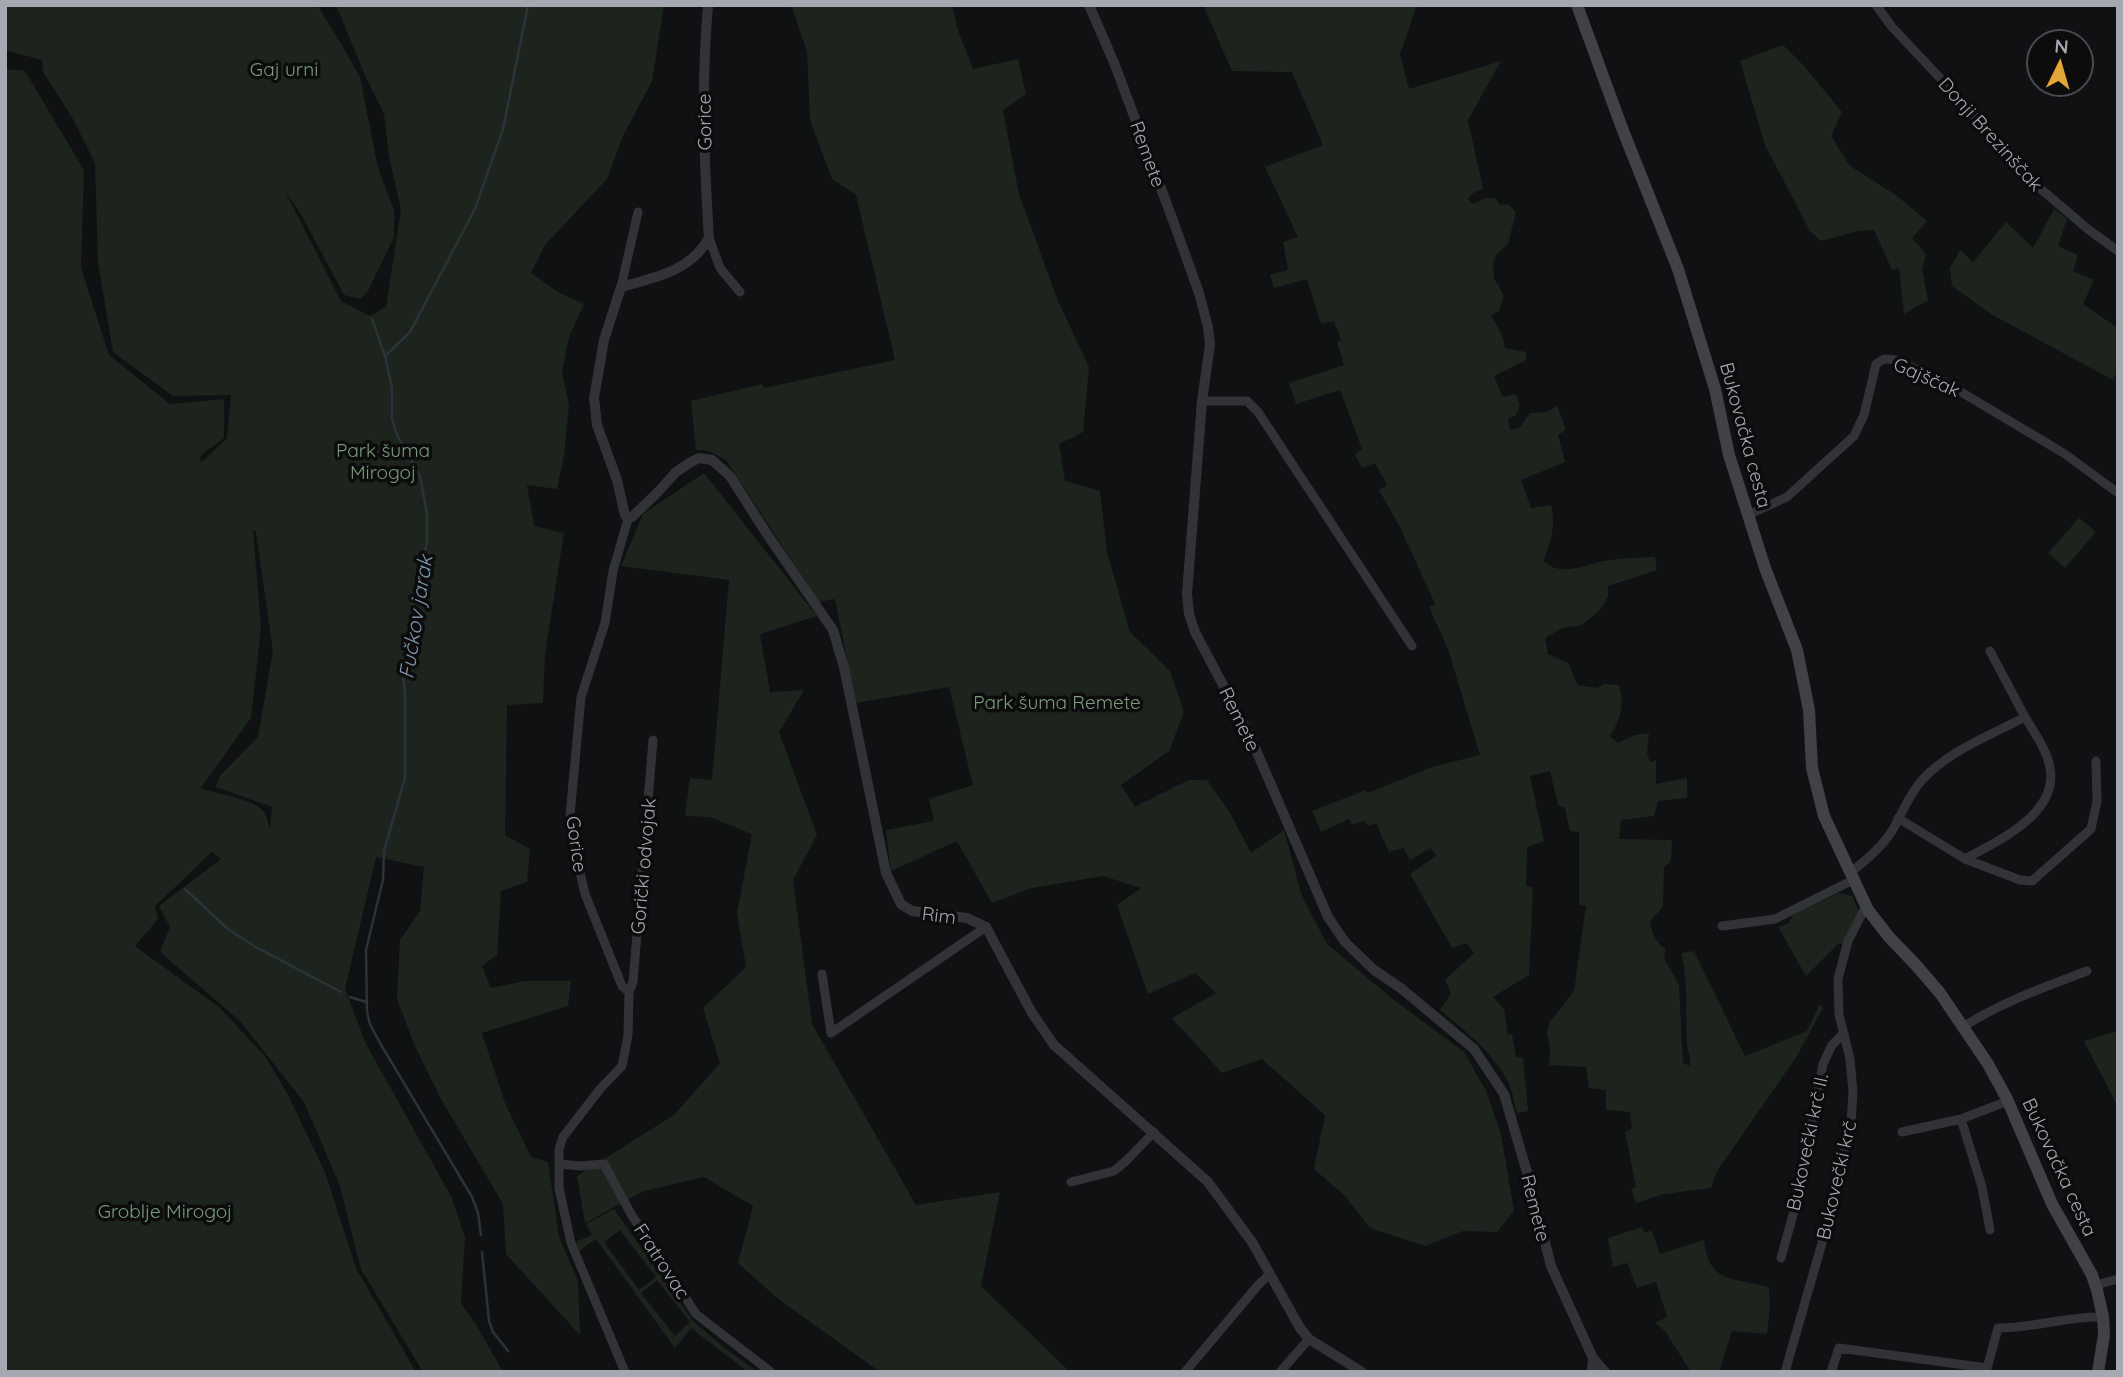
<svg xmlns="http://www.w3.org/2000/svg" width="2123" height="1377" font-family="Quicksand,sans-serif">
  <rect width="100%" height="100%" fill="#101112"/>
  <!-- green -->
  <path fill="#1d241e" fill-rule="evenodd" d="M5,5H317L336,35L360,77L378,168L394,210V237L368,291L361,299L344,295L301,214L285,191L341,301L370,316L386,307L401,210L389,156L384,114L364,73L336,5H664L652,81L622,138L607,179L545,245L531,273L558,292L584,304L569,337L562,372L569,405L564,455L557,489L527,485L534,526L564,533L545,654L543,703L507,705L505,835L530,849L527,882L501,891L497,955L482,966L491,988L524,981H571L568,1006L482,1033L505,1103L531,1157L548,1162L559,1237L578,1281L580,1335L506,1254L503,1204L442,1101L414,1044L397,999L400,940L420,911L424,867L376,857L345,989L366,1044L452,1198L465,1238L461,1303L477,1326L503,1372H423L361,1269L340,1186L304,1102L240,1021L160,952L170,927L159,906L221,859L212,852L155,906L158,919L135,946L220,1008L265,1056L287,1093L325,1172L356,1268L416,1372H5V69L25,71L84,170L81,268L109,355L170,404L224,399V438L200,456L201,463L227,438L231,395L173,396L113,352L98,262L95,163L72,117L43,72L42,60L5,50ZM253,530L256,532L273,651L258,737L219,777L216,787L272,807L270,828C268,824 267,816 264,812C256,799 216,794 201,788L251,718L261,628Z
    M791,5H952L957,28L973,69L1018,59L1026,94L1003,110L1019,194L1058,301L1089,367L1083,432L1059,444L1065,481L1100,491L1107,552L1130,632L1170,671L1184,712L1169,751L1121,785L1135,807L1189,780H1207L1230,813L1251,853L1284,830L1302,896L1327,944L1394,1000L1464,1052L1486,1091L1501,1134L1514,1211L1497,1232L1463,1231L1425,1246L1370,1228L1345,1196L1314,1169L1325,1115L1262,1059L1222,1073L1172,1018L1216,993L1195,973L1148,994L1117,905L1141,888L1103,876L1032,888L992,903L957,841L891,871L886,830L934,821L929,799L973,785L949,687L856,703L835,599L819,602L726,460L709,451L696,450L691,401L762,384L764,388L895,360L856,195L832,179L810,120L807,51Z
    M1203,5H1417L1400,54L1409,89L1501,61L1468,120L1483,189L1473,193L1468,199L1472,204L1486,198H1495L1500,205L1508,204L1516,212L1508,244L1497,254L1493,263L1494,278L1504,296L1499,311L1491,315L1502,335L1505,348L1526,352V360L1494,376L1503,397L1516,394L1520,405L1516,415L1508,419L1510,430L1519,428L1530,413L1547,412L1557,406L1566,430L1558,435L1565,462L1521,480L1531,508L1551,505C1556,525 1551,543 1543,561C1563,579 1589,562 1611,560C1625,558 1641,558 1655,557L1657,570L1608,586V597L1600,610L1582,625L1562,628L1545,638L1548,654L1568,663L1578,685L1597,688L1604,684L1619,685C1625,705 1620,720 1610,736L1618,743L1635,735L1649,733L1647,753L1650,762L1656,760V784L1687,778V798L1658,801L1654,816L1621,820L1619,839L1672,840L1671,860L1664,868L1663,907L1650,921C1651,931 1657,945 1666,949L1664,958L1679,985L1683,1063L1690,1066C1691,1058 1688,1051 1687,1044C1685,1013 1689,983 1681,953L1694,951L1745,1056L1807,1031L1820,1004L1823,1008L1797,1056L1717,1171L1711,1188L1664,1194L1636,1203L1631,1189L1636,1187L1625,1132L1632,1128L1630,1112L1606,1110V1090L1589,1088L1586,1067L1549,1065L1550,1050L1547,1033L1549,1023L1574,991L1586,906L1579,905V832L1570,831L1565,808L1558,805L1550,771L1530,776L1544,841L1527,847L1526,886L1533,887L1529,975L1493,997L1504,1009L1508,1035L1512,1034L1516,1057L1523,1058L1528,1111L1517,1113C1514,1103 1513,1091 1508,1082C1493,1052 1465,1031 1440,1010L1451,993L1445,980L1474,953L1467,943L1452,948L1410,874L1436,856L1431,848L1410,860L1404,848L1389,852L1376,823L1368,826L1365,821L1352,825L1349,819L1321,832L1312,811L1366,790L1368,793L1432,767L1480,755L1448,649L1429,607L1435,604L1399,525L1379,490L1387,485L1375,463L1362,468L1355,454L1362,449L1340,390L1296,404L1289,383L1344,365L1337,342L1341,340L1334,321L1321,324L1307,279L1274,288L1270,275L1288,270L1283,242L1298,237L1265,167L1323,145L1292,72L1232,71Z
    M1783,45L1804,66L1842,112L1831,136L1850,166L1896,195L1927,221L1912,238L1926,254L1922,270L1928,300L1904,314L1899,268L1892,270L1874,230L1858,231L1821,241L1810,231L1765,145L1740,61Z
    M2054,209L2067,219L2058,246L2078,255L2073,271L2094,280L2083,304L2118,328V368L2113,380L1991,314L1952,286L1950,268L1960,250L1973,262L2006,222L2033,248Z
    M704,473L817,616L760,634L770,692L804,690L779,732L817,835L793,880L812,1024L916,1205L1000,1192L981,1286L1067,1369L1066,1372H880L777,1298L738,1263L753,1206L704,1177L644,1191L585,1223L577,1176L674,1115L720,1063L703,1008L746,967L737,913L752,834L710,817L685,816L690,778L712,780L729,580L621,566L643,514Z
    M2079,518L2096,532L2065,568L2048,553Z
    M1839,893L1852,896L1859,912L1843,945L1839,943L1806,976L1778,927L1789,923L1793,915Z
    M2118,1031V1107L2084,1041Z
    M614,1209L694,1322L726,1349L758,1372H748L691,1328L675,1348L596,1239L579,1251L576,1242L592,1235L586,1224ZM620,1230L656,1277L639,1290L604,1242ZM657,1280L690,1322L675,1336L641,1293Z
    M1642,1227L1644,1232L1652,1231L1660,1254L1704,1240C1708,1283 1733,1278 1769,1287L1770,1306L1767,1334L1732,1331L1719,1372H1691L1665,1331L1655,1323L1667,1317L1656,1282L1637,1288L1627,1263L1613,1267L1608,1238Z"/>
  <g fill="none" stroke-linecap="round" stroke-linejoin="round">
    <!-- stream -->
    <path stroke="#2b3339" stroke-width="2.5" d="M372,319L385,356
      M185,889L228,929L254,946L341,992
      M350,997L366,1002
      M481,1235L478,1213L472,1197L380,1043L370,1024L367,1012L366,950L383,880L384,851L405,778V694L403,673L405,656L412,642L414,591L427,543V514L420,476L397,435L392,419V388L385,356L410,332L475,209L503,129L528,5
      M482,1252L489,1321L493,1332L508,1351"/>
    <!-- minor -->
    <path stroke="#323336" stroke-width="9" d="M1876,5L1892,27L1957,96L2022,173L2089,230L2118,251
      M709,238L720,268L740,292
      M621,287L638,212
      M1202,401H1247L1258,412L1412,646
      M1748,515L1787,497L1854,436L1864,415L1876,364L1884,359L1896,360L1946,383L2065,454L2118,493
      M1990,651L2025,717
      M1898,818L1965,859L2020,880L2032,881L2091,829L2097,801L2096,761
      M1850,873C1866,860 1881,848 1892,831C1902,814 1909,794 1923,779C1949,751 1991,735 2025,717C2033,731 2044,745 2048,760C2065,811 2001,839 1965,859
      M1722,926L1775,919L1853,880
      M822,974L831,1033L986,927
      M629,992L633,982L653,740
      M1963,1027C2001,1002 2045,987 2087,971
      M1961,1119L1982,1187L1990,1230
      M1902,1132L1961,1119L2008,1101
      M559,1164L580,1166L604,1164L631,1214L696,1314L771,1372
      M1071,1182L1114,1171L1127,1160L1154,1132
      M1781,1258L1799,1193L1823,1064L1832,1045L1844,1033
      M2096,1285L2118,1279
      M625,1372L571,1243L559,1188V1149L563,1137L600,1089L622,1066L628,1035L629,992L622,986L585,894L573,842L570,815L581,697L605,623L613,571L628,519
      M1185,1372L1259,1284L1269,1275
      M1280,1372L1309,1339
      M1591,1372L1593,1358
      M1785,1372L1822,1243L1851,1123L1853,1092L1850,1059L1839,1015L1838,979L1848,941L1866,906
      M1831,1372L1839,1348L1987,1368
      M1986,1372L1998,1328C2034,1328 2067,1316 2103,1317"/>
    <!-- tertiary -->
    <path stroke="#323336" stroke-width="10" d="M708,5C701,84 704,160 709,238C691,271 654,278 621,287L604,340L594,398L597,425L617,480L625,515L628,519L632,517L658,492L676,472L691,462L699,458L712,460L730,476L765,531L833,630L844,667L886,873L901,904L912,911L967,918L986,927L1032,1013L1054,1045L1208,1182L1252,1242L1300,1328L1309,1339L1362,1372
      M1089,5L1115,65L1175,226L1199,293L1208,327L1210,345L1202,401L1187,594L1189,614L1195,632L1250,736L1328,917L1345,942L1374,970L1402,989L1474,1049L1504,1094L1529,1179L1551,1266L1593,1358L1605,1372"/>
    <!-- secondary -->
    <path stroke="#404246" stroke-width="12" d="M1577,5L1622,128L1678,269L1715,389L1729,455L1765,568L1797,650L1809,710L1812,768L1824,816L1868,910L1889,937L1915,964L1940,993L1988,1064L2007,1099L2052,1204L2092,1275L2097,1290L2103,1317L2104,1335L2098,1372"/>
  </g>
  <g text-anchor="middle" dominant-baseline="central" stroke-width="7" stroke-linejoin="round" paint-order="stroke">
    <!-- park labels -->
    <g font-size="19" fill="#7b9b7c" stroke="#0c0c0d">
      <text x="284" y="69">Gaj urni</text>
      <text x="383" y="450">Park šuma<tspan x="383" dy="22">Mirogoj</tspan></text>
      <text x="1057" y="702">Park šuma Remete</text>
      <text x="165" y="1211">Groblje Mirogoj</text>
    </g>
    <!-- street labels -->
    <g font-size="19" fill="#a3a8b1" stroke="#0c0c0d">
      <text transform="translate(704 122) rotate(-91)">Gorice</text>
      <text transform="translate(1991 134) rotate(48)">Donji Brezinščak</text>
      <text transform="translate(1148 154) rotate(70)">Remete</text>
      <text transform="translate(1927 377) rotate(24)">Gajščak</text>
      <text transform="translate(1746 435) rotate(75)">Bukovačka cesta</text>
      <text transform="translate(1240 719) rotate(64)">Remete</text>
      <text transform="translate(577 844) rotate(82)">Gorice</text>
      <text transform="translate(643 866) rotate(-85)">Gorički odvojak</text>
      <text transform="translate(939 915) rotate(7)">Rim</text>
      <text transform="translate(1807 1142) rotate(-78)">Bukovečki krč II.</text>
      <text transform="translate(2060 1167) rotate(65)">Bukovačka cesta</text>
      <text transform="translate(1836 1180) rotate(-77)">Bukovečki krč</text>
      <text transform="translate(1536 1208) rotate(76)">Remete</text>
      <text transform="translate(662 1261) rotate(57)">Fratrovac</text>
    </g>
    <!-- water labels -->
    <g font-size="21" font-style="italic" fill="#7c96ab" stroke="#0c0c0d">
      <text transform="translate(415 617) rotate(-81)">Fučkov jarak</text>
    </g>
  </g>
  <!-- border -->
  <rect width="2123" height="1377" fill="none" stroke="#a3a8b1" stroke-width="14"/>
  <!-- north arrow -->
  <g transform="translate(2060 63) rotate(5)"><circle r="33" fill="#0c0c0d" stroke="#484a4f" stroke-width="2"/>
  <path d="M0-5L12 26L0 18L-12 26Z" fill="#e2a538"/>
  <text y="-10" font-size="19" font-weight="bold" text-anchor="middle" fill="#a3a8b1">N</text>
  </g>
</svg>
